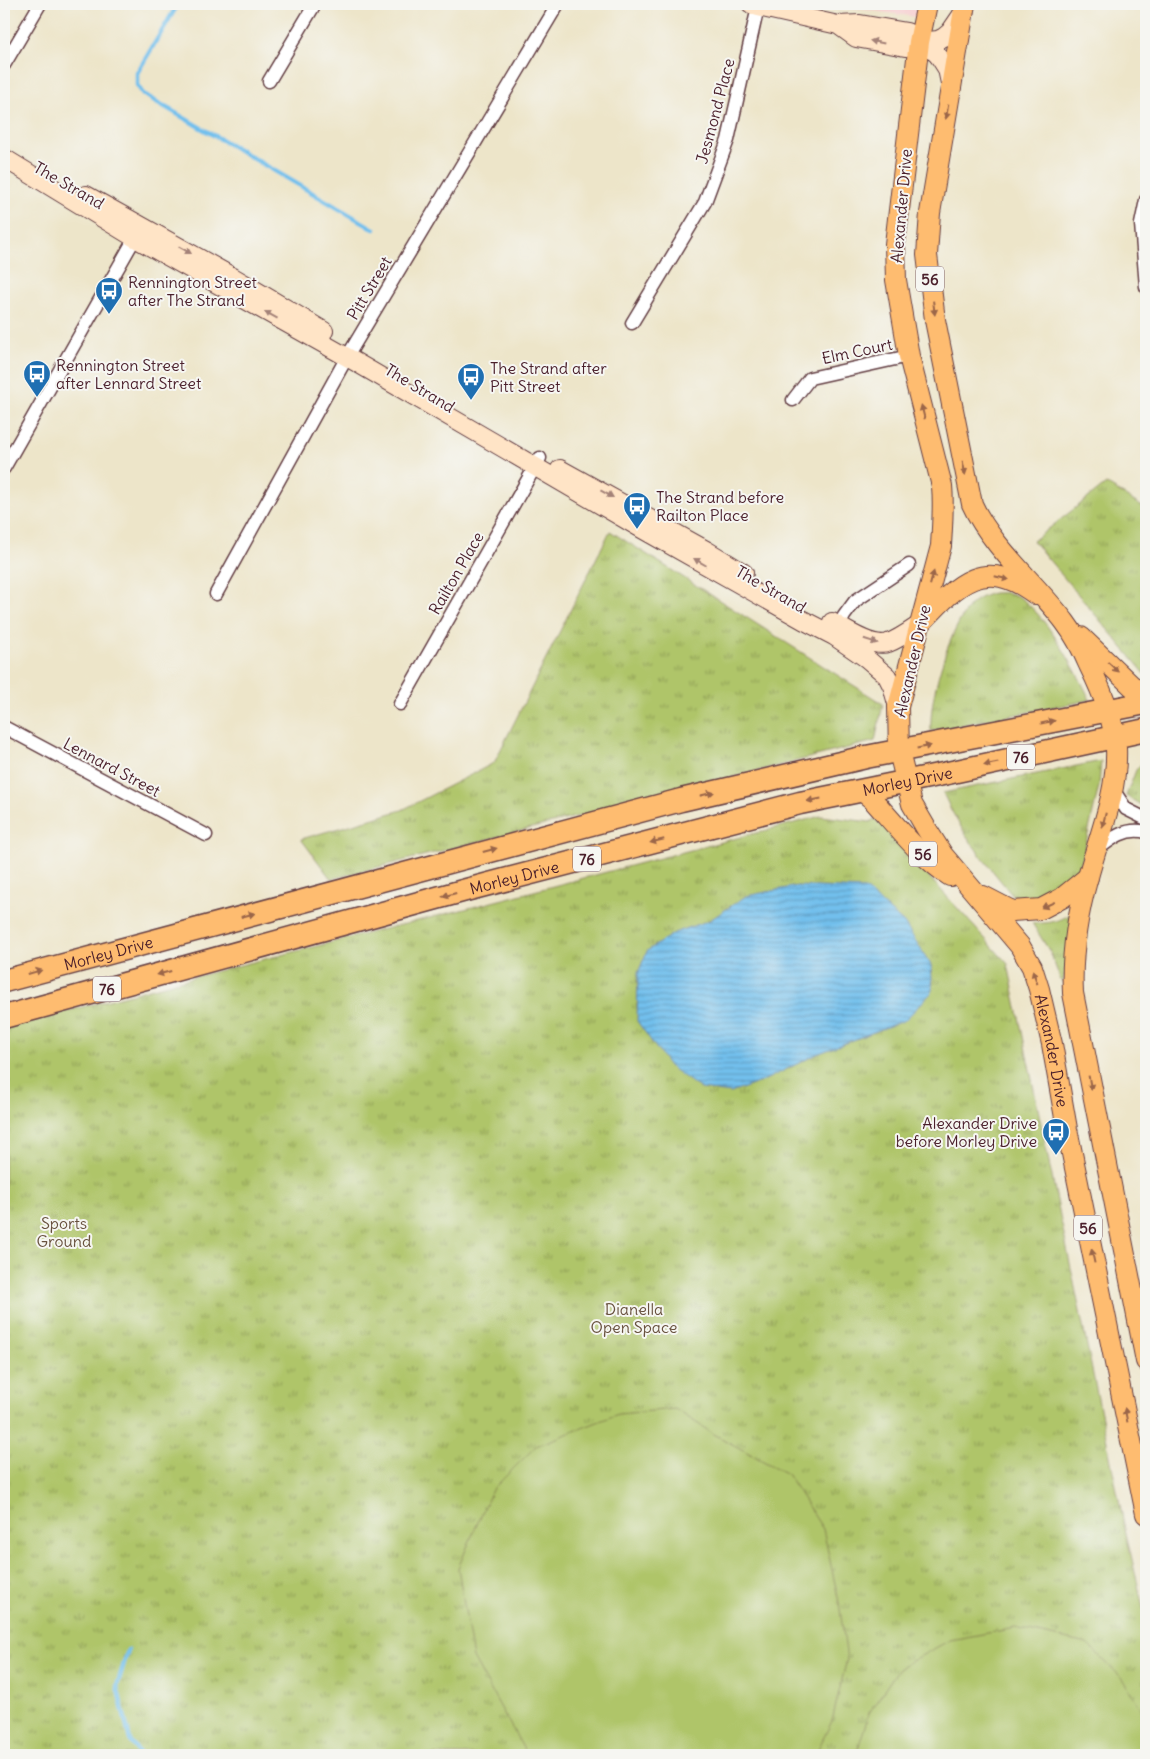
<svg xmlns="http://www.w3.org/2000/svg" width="1150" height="1759" font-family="Delius,sans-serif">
  <defs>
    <pattern id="park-tufts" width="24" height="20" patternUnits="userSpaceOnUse" patternTransform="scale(1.25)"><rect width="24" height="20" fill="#afc569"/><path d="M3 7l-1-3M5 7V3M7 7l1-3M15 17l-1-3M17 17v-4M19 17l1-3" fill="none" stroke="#909f57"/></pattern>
    <pattern id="water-rules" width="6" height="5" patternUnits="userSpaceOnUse" patternTransform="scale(1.25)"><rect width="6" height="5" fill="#72c0ed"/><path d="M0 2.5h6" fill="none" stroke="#609bc0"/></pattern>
  </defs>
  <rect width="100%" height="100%" fill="#f6f6f2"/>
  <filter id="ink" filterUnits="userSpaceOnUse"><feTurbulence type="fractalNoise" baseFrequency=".02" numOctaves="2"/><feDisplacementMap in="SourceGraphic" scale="10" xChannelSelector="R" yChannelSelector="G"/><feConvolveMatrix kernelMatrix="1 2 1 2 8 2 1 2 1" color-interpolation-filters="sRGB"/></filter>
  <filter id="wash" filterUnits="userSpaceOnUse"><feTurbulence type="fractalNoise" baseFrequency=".0096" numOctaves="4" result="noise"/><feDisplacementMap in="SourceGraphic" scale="20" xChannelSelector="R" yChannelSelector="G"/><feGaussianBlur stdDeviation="1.12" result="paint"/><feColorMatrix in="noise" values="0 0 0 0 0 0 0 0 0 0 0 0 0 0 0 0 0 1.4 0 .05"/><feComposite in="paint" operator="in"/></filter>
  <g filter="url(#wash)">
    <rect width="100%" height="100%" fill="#ede5c9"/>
    <!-- built -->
    <path fill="#f7cfd0" d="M826,4H918L916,17Z"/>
    <!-- park -->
    <path fill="url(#park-tufts)" stroke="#7c724a" d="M1106,484L1146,509V675L1033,541Z
      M610,531L883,704L875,741L331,879L301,839L402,810L494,763Z
      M993,593C999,593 1006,592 1012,594C1040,602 1079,675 1090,700L931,731C929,697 947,638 967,609C973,600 983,596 993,593Z
      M1146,758V808L1126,796L1136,770Z
      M1101,761L1099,786L1082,860L1073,881L1066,890L1032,901L1022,899L1012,895C985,861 961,834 943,793Z
      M821,816L870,822L875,819L897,836L932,880L1008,964L1125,1529L1146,1620V1755H4V1028L213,972L469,908Z
      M1076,911L1063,982L1061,981L1050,952L1032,923C1049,924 1061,921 1076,911Z"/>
    <!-- garden -->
    <path fill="#afc569" stroke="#7c724a" d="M675,1409L712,1433L787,1474L823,1529L839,1602L847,1659L832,1721L815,1755H527L473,1658L458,1568L492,1490L536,1446L618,1414Z
      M1015,1628L1087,1644L1121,1677L1146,1716V1755H856L869,1713L899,1668L950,1640Z"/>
    <!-- water -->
    <path fill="url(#water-rules)" stroke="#5e708c" d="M797,886L865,889L904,923L931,965L933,991L905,1020L817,1054L763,1081L731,1093L701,1089L669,1066L637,1021L638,973L647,951L674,933L710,920L746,896Z"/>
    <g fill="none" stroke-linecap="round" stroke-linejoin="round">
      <!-- stream -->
      <path stroke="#72c0ed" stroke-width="4.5" d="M178,4L137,73V85L143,94L374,229
        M128,1650L117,1686L130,1740L140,1755"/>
    </g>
  </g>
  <g filter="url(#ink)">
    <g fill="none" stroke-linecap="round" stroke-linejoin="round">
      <defs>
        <path id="street" d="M4,65L40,4
          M269,81L315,4
          M1146,200L1141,224L1146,287
          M632,323L705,202L728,140L758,7
          M793,400L810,378L909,356
          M4,468L139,231
          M216,594L347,357L558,4
          M836,632L844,616L855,601L909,565
          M400,704L540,458
          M4,727L206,835
          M1112,788L1126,809L1146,819
          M1097,850C1112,838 1126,827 1146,832"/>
        <path id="secondary" d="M751,4L758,7L838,25L860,24L907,32L919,42L936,53L940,58L947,69L951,88
          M838,25L856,38L905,47L919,42L938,40L944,37L950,32L963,13
          M4,158L135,238L347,357L642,529L803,620L834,636L866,658L887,676L892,686L898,707
          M86,195L233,277L324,331
          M560,469L706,550L744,573
          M832,622C846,630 872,648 888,643C899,639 910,631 919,625"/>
        <g id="primary">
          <path id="s1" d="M927,4L919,42L895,244L896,280L909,356L942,486C944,506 942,526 941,546L898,707L899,752L912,804L926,828L943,855L1020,946L1032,967L1039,989L1052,1044L1067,1129L1146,1514"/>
          <path d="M965,4L930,213L927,255L935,320L972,504C991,546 1037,585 1065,622C1075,635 1083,651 1089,665C1102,691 1114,720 1116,748C1118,792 1099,836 1088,877C1077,916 1071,954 1073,993L1146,1361"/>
          <path d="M921,623C957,585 983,555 1035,594"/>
          <path d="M1081,637L1133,687L1146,690"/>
          <path d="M862,791L872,799C896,825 920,857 950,876"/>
          <path d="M983,896L1012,911L1041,909L1062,898L1088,877"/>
        </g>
        <g id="highway">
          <path id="s2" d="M4,981L681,800L866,757L1146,703"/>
          <path id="s3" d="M4,1017L466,890L800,803L943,774L1146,730"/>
        </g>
      </defs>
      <!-- street casing -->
      <use href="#street" stroke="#623d43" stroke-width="15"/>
      <!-- secondary casing -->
      <use href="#secondary" stroke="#623d43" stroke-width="20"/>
      <!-- primary casing -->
      <use href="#primary" stroke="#623d43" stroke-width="22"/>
      <!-- highway casing -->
      <use href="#highway" stroke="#623d43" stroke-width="25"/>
      <!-- street -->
      <use href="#street" stroke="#fff" stroke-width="12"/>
      <!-- secondary -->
      <use href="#secondary" stroke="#ffe4c6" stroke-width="18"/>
      <!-- primary -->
      <use href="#primary" stroke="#febc70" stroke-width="20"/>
      <!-- highway -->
      <use href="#highway" stroke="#febc70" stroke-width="22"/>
    </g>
    <!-- one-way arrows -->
    <defs><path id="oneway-solid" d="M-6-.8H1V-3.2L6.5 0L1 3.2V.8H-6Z" transform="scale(1.25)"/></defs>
    <g fill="#a48278">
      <use href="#oneway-solid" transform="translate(877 42) rotate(-169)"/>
      <use href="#oneway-solid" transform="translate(185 250) rotate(29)"/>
      <use href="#oneway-solid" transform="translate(271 315) rotate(-151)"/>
      <use href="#oneway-solid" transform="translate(607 494) rotate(29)"/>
      <use href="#oneway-solid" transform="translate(700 562) rotate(-150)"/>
      <use href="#oneway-solid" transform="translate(871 641) rotate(18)"/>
    </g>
    <g fill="#9b664a">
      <use href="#oneway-solid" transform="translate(947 112) rotate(100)"/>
      <use href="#oneway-solid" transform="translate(934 308) rotate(83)"/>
      <use href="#oneway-solid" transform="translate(923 412) rotate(-104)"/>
      <use href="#oneway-solid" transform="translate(964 468) rotate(79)"/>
      <use href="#oneway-solid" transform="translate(932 578) rotate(-75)"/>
      <use href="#oneway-solid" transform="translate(1002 578) rotate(13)"/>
      <use href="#oneway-solid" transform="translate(1113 667) rotate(43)"/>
      <use href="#oneway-solid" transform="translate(1048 722) rotate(-11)"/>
      <use href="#oneway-solid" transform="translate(924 747) rotate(-11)"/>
      <use href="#oneway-solid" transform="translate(991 764) rotate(168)"/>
      <use href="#oneway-solid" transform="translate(707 794) rotate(-13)"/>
      <use href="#oneway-solid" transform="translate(814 800) rotate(169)"/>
      <use href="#oneway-solid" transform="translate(1104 820) rotate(104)"/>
      <use href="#oneway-solid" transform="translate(657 841) rotate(166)"/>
      <use href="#oneway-solid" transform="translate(490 850) rotate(-15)"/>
      <use href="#oneway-solid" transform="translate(449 895) rotate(165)"/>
      <use href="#oneway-solid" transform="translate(1048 905) rotate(156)"/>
      <use href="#oneway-solid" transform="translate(248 915) rotate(-15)"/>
      <use href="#oneway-solid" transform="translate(35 972) rotate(-16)"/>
      <use href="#oneway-solid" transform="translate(164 973) rotate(165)"/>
      <use href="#oneway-solid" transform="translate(1035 977) rotate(-109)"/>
      <use href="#oneway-solid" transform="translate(1090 1083) rotate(79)"/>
      <use href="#oneway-solid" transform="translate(1093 1256) rotate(-102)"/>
      <use href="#oneway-solid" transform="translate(1126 1415) rotate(-101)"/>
    </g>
  </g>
  <!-- icons -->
  <defs>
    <symbol id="bus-pin" viewBox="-11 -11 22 30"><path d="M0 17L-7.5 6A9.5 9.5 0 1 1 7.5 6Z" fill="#1f6fb2" stroke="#f6f6f2"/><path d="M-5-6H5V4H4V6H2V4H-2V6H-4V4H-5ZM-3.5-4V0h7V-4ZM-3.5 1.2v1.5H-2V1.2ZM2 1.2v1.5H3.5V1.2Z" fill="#fff"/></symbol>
  </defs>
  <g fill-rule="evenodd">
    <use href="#bus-pin" x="93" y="275" width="32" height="43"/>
    <use href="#bus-pin" x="21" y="358" width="32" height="43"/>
    <use href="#bus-pin" x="455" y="361" width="32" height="43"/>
    <use href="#bus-pin" x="621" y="490" width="32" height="43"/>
    <use href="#bus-pin" x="1040" y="1116" width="32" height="43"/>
  </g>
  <g text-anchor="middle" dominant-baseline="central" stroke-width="4" stroke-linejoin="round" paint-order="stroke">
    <!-- shield labels -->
    <g fill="#f6f6f2" stroke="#7e6067" stroke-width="1">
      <rect x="916" y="266.5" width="28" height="25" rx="4"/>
      <rect x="1007" y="744.5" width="28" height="25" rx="4"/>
      <rect x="909" y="841.5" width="28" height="25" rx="4"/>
      <rect x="573" y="846.5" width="28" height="25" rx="4"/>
      <rect x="93" y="976.5" width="28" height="25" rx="4"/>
      <rect x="1074" y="1215.5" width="28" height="25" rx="4"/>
    </g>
    <g font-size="15" font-weight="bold" fill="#4a1f2b">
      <text x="930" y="279">56</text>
      <text x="1021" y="757">76</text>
      <text x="923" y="854">56</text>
      <text x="587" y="859">76</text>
      <text x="107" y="989">76</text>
      <text x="1088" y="1228">56</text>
    </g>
    <!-- street labels -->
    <g font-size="16" fill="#4a1f2b" stroke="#f6f6f2">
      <text transform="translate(715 111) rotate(-75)">Jesmond Place</text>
      <text transform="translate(69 185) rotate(30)">The Strand</text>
      <text transform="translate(901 206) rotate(-85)">Alexander Drive</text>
      <text transform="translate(369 288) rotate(-59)">Pitt Street</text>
      <text transform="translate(857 351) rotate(-12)">Elm Court</text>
      <text transform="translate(420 388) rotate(31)">The Strand</text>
      <text transform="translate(456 573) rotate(-60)">Railton Place</text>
      <text transform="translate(771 589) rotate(30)">The Strand</text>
      <text transform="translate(912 661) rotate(-77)">Alexander Drive</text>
      <text transform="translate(112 767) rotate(28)">Lennard Street</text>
      <text stroke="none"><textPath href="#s3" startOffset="934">Morley Drive</textPath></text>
      <text stroke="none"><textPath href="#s3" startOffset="529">Morley Drive</textPath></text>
      <text stroke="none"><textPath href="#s2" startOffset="108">Morley Drive</textPath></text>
      <text stroke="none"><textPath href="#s1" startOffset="1104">Alexander Drive</textPath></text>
    </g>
    <!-- poi labels -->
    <g font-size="16" fill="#4a1f2b" stroke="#f6f6f2" text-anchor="start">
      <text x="128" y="282">Rennington Street<tspan x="128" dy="18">after The Strand</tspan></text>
      <text x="56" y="365">Rennington Street<tspan x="56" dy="18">after Lennard Street</tspan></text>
      <text x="490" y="368">The Strand after<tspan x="490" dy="18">Pitt Street</tspan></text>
      <text x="656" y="497">The Strand before<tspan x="656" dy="18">Railton Place</tspan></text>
      <text x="1037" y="1123" text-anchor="end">Alexander Drive<tspan x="1037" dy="18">before Morley Drive</tspan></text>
    </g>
    <!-- park labels -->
    <g font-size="16" fill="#68513e" stroke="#f6f6f2">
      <text x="64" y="1223">Sports<tspan x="64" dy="18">Ground</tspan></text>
      <text x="634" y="1309">Dianella<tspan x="634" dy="18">Open Space</tspan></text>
    </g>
  </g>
  <!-- margin -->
  <rect width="1150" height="1759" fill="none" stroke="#f6f6f2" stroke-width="20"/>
</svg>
